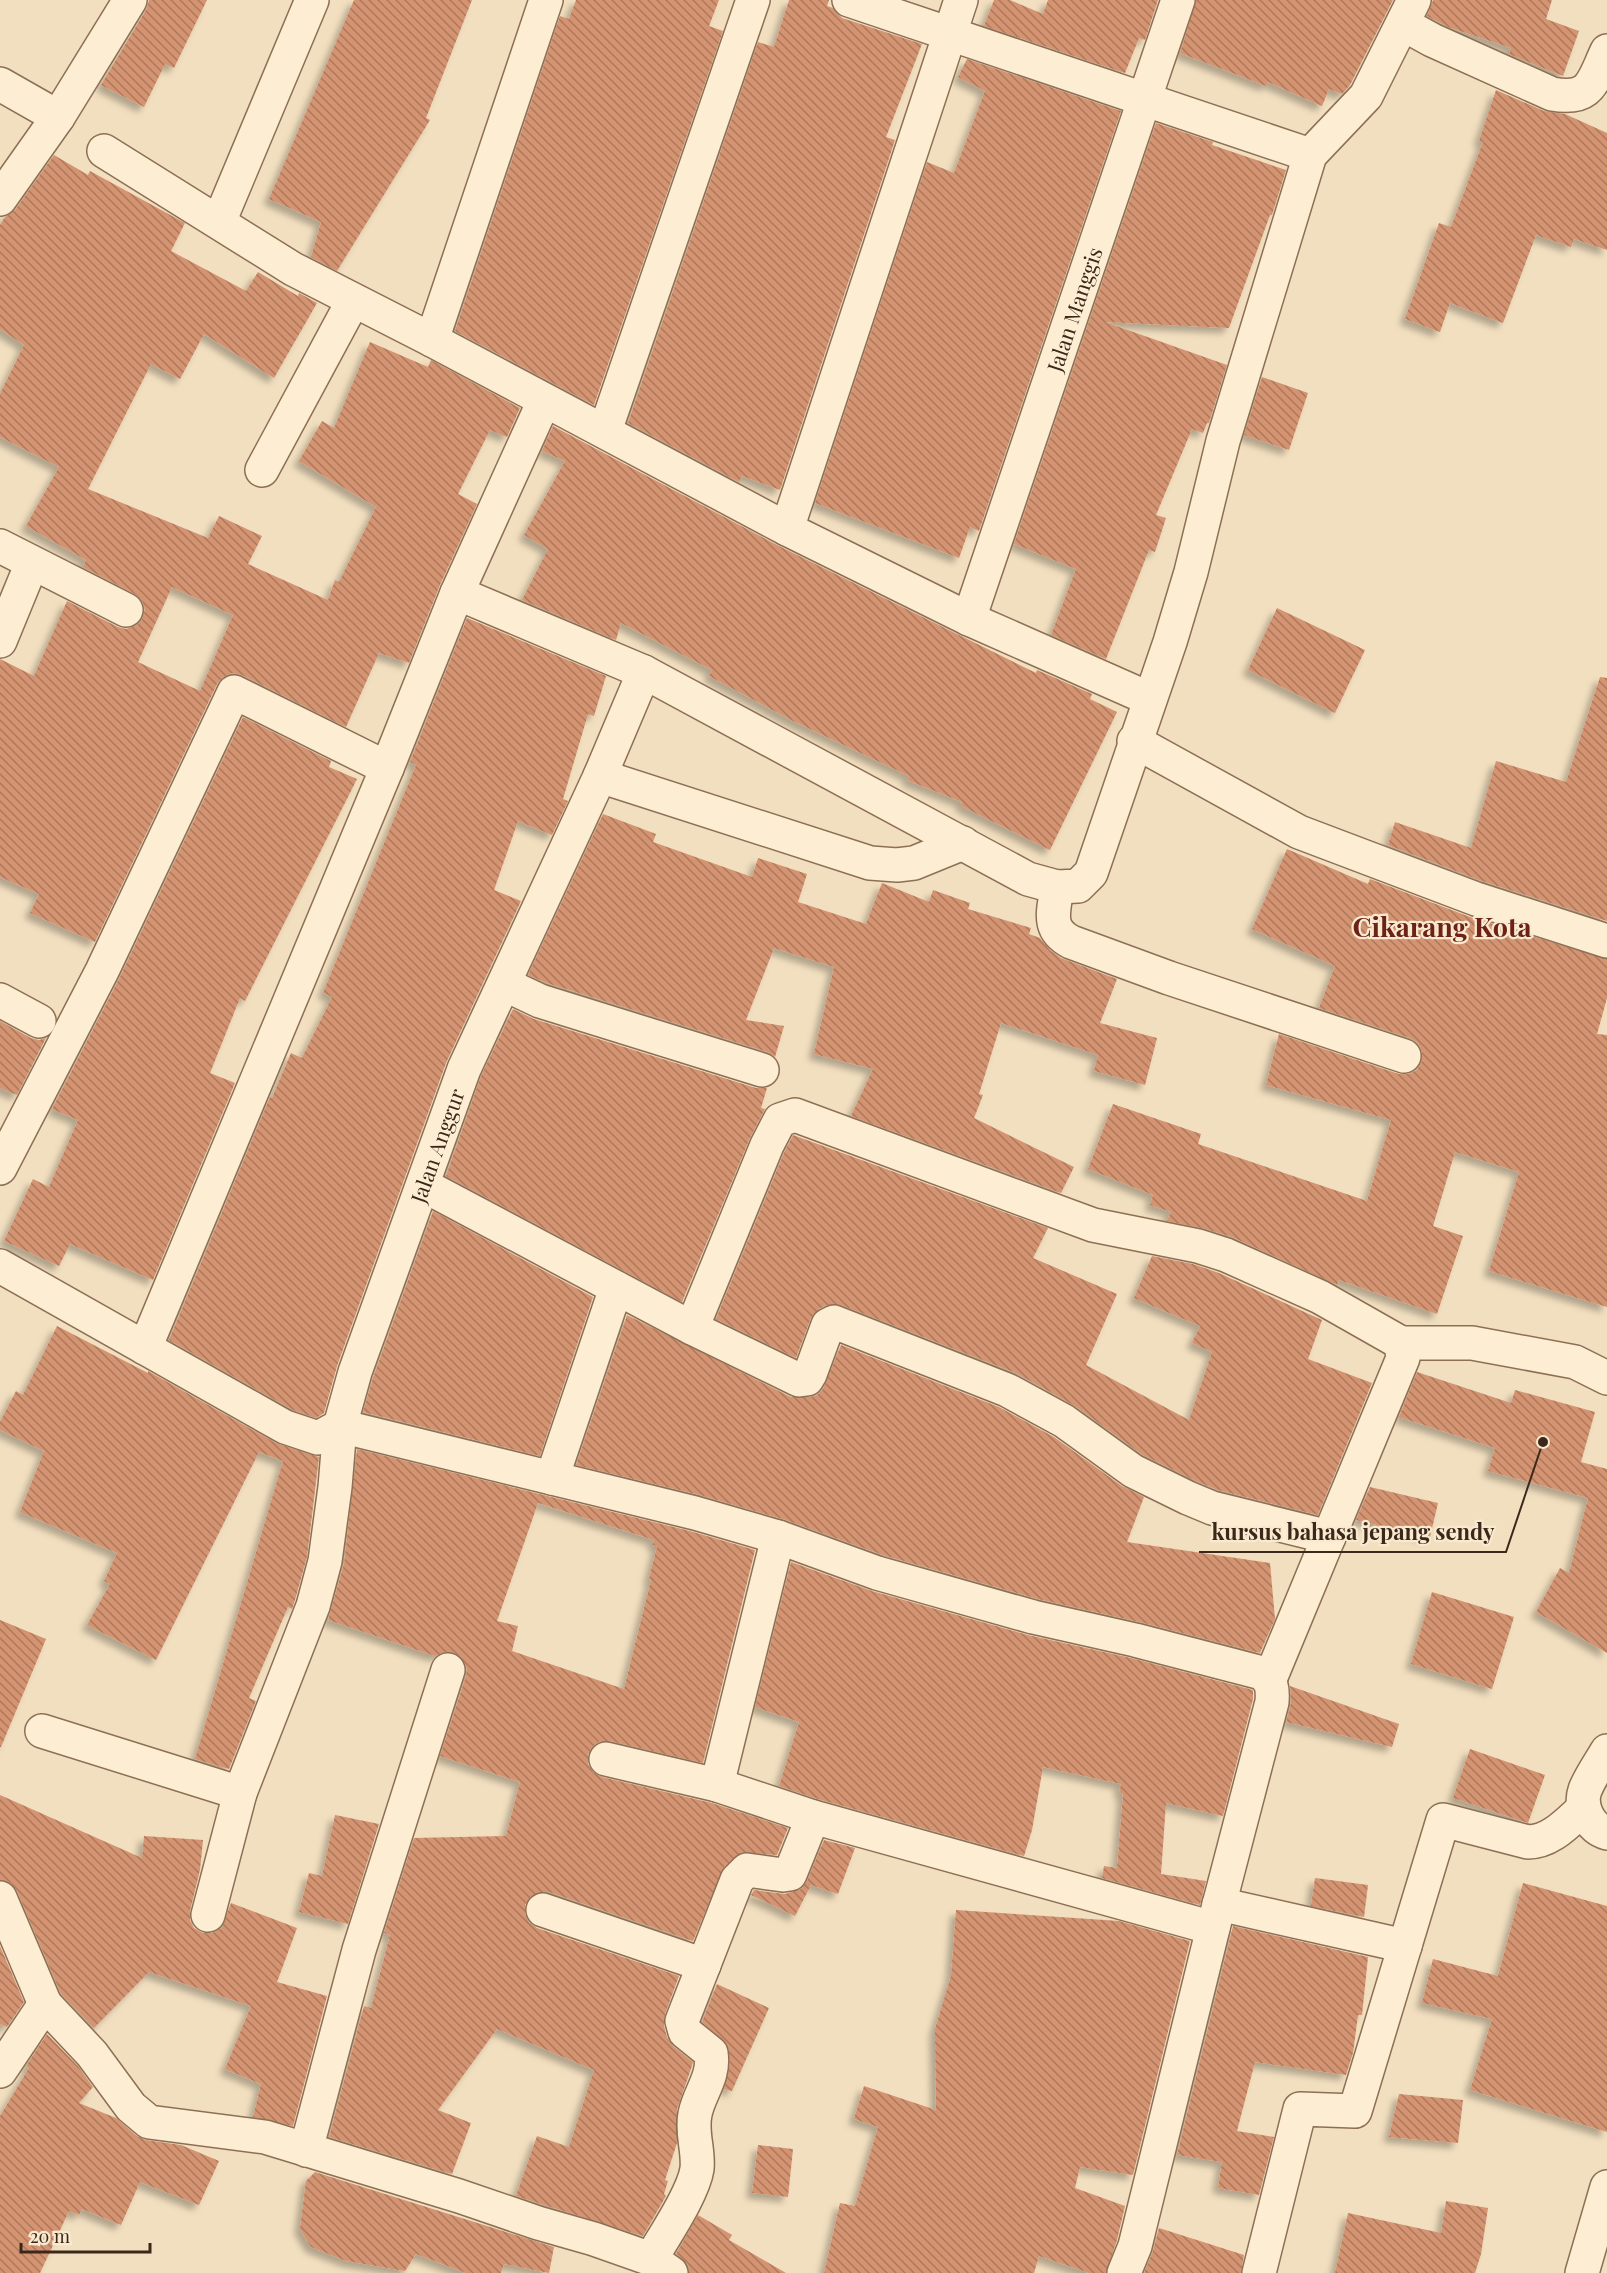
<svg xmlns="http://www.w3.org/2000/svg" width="1607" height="2273" font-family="'Playfair Display',serif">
  <defs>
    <pattern id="building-back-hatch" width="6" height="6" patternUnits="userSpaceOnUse" patternTransform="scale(1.5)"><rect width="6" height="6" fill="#d49371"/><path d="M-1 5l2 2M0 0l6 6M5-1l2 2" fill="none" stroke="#ad785c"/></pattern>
    <filter id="shadow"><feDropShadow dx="-5.5" dy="5.5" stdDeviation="3" flood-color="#0004"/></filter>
  </defs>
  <rect width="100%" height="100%" fill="#f2dfbf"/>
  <!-- building -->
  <path fill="url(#building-back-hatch)" fill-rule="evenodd" filter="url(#shadow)" d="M149,0H207L174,68L165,64L144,107L101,85L146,10Z
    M354,0H472L426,118L430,120L337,271L311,257L321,222L269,199Z
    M576,0H719L709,26L723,31L594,405L455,331L560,16L569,19Z
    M789,0H829L827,6L833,8L842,18L922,44L886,137L895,140L780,490L742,476L739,482L628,423L758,42L774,47Z
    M994,0H1010L1043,14L1048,0H1158L1145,40L1139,38L1125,73L984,26Z
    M1196,0H1393L1350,85L1342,94L1329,89L1322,106L1268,82L1266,86L1180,53Z
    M1433,0H1552L1546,19L1579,31L1563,76L1509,54L1511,48L1448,27L1427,16Z
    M967,59L1121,111L979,531L970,527L959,558L815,503L927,162L954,173L985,91L958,77Z
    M1496,90L1544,111L1565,114L1607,133V250L1574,239L1571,247L1536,235L1503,323L1450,303L1440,332L1405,319L1439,223L1451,227L1483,142L1479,141Z
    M1156,123L1213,142L1212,145L1286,170L1272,215H1270L1229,328L1105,322L1227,365L1209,423H1207L1203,433L1192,429L1156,515L1166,518L1155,552L1149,550L1106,659L1051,635L1076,569L1014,544Z
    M54,155L88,175L90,171L185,223L171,251L246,291L258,272L298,296L299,293L317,303L274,378L204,334L180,379L151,364L88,489L208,538L219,516L262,536L248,564L328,600L335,580L339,582L376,507L299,461L322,421L334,428L370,342L428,367L431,360L520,408L507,437L490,430L458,494L477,504L440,585L409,663L379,653L346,727L242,675L232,673L223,677L217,684L95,942L30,913L39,894L0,877V659L34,676L67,601L118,627L126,629L137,625L142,619L145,610L142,600L135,594L83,567L86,560L26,526L59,467L0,437V394L24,345L0,329V225L5,217L15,210ZM172,587L233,615L200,691L138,662Z
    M1262,377L1308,393L1289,450L1244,435Z
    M553,426L779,546L1036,673L1037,670L1092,694L1090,699L1117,712L1050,850L961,806L962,802L907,780L909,776L791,720L709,676L712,670L621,623L616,640L522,600L548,549L524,535L565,461L542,451Z
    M1277,608L1365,650L1335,713L1248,670Z
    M467,618L606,676L594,716L588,714L563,799L568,801L552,835L518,821L494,890L521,901L446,1063L337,1366L324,1413L316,1418L293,1410L169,1340L270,1097L272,1098L291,1053L302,1058L332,997L323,993L416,765L410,762Z
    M1600,677L1607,678V921L1482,881L1388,845L1395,822L1471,848L1496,761L1566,782Z
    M243,717L331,761L329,767L357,779L245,1001L240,998L210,1073L235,1083L153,1280L70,1244L59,1266L4,1241L33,1179L49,1187L78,1120L52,1109L119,979Z
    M603,814L656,834L653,842L752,877L758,858L807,874L798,902L866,924L882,883L929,902L933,890L970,903L968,909L1031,928L1029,934L1040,938L1050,950L1061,958L1117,979L1100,1023L1157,1038L1145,1085L1094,1071L1098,1055L1001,1023L979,1094L983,1095L974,1118L1074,1167L1061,1193L851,1116L873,1069L814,1054L834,967L774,948L746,1020L784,1026L775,1057L768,1052L547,983L528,975Z
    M1287,849L1368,884L1370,879L1470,917L1607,959V998L1597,1034L1607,1035V1307L1489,1271L1519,1172L1455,1152L1433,1226L1463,1236L1437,1314L1339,1280L1337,1285L1232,1237L1202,1228L1167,1221L1171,1212L1150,1205L1153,1195L1088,1169L1113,1104L1201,1134L1198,1144L1367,1201L1391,1120L1266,1085L1279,1034L1399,1074H1408L1417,1070L1422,1061V1052L1418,1043L1410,1038L1319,1008L1335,966L1252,929Z
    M513,1009L534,1019L756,1088H767L761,1108L765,1109L750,1138L682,1302L446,1176L481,1076Z
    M0,1021L31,1038L39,1040L46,1038L17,1095L0,1088Z
    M793,1135L1048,1228L1033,1258L1117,1294L1086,1365L1189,1420L1212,1352L1192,1343L1200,1326L1134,1298L1152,1256L1193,1264L1219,1273L1322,1320L1308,1359L1372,1383L1318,1515L1218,1490L1196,1481L1143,1455L1075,1406L1016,1373L841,1305H826L819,1309L811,1318L796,1358L716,1319L784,1153Z
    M433,1211L593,1297L540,1456L363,1412L373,1378Z
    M627,1315L791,1397H810L817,1395L823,1389L841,1345L999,1407L1054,1437L1122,1486L1144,1497L1127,1542L1270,1563L1275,1619L1260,1653L1140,1622L1038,1599L883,1555L783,1519L700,1495L576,1465Z
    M57,1326L148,1373V1371L276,1443L319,1457L307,1557L295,1600L292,1609L288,1607L249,1698L256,1701L229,1769L195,1759L283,1461L259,1452L156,1660L87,1625L110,1584L104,1581L117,1553L20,1512L44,1451L0,1430V1422L16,1391L23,1395Z
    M1417,1372L1511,1403L1515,1390L1595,1412L1581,1462L1607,1469V1653L1536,1612L1560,1568L1569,1573L1588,1498L1488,1471L1495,1448L1399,1417Z
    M357,1449L690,1531L755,1550L703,1763L610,1741H600L593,1746L588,1754V1764L593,1772L602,1777L712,1803L788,1828L777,1855L742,1852L724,1867L693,1941L549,1892H540L531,1896L525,1905V1914L529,1922L537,1928L679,1976L665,2014L664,2026L667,2037L673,2046L693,2062L692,2066L677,2109V2143L665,2180L668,2181L664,2194L666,2196L643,2236L516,2196L537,2136L569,2147L594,2070L497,2029L438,2110L471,2123L452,2174L329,2137L364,2006L371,2008L390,1935L384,1933L414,1838L506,1836L520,1782L440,1756L466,1676L467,1668L461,1657L453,1652H445L435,1656L328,1620L344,1564ZM538,1503L654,1540L652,1545L657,1546L649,1579L651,1580L624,1689L512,1651L518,1626L497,1621Z
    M1370,1487L1438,1503L1430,1537L1356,1520Z
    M791,1562L872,1591L1028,1635L1131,1658L1253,1690V1699L1223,1816L1166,1803L1161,1874L1206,1881L1200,1905L1102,1878L1104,1866L1117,1868L1123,1794L1119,1793L1121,1784L1043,1767L1032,1830L1024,1856L818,1799L779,1786L799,1722L755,1707Z
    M1432,1592L1514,1617L1492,1689L1411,1664Z
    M0,1620L46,1639L1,1747H0Z
    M1290,1686L1399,1724L1392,1747L1286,1722L1291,1703Z
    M1470,1749L1545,1775L1528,1823L1453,1798Z
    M0,1795L142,1858L144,1836L203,1840L200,1870L190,1911V1920L194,1928L203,1933H212L222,1928L231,1903L297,1928L277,1982L327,1996L293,2126L253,2117L261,2084L225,2069L251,2006L149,1972L94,2028L61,1994L17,1891L11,1883L0,1880Z
    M335,1815L379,1824L348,1924L299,1912L309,1873L322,1876Z
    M824,1840L855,1848L838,1894L811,1885L795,1916L751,1895L754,1890L785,1894L801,1889L807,1881Z
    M1315,1878L1368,1885L1364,1917L1311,1906Z
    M1523,1883L1607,1906V2132L1470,2090L1492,2019L1422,2003L1433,1959L1498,1976Z
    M956,1910L1119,1921L1190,1941L1133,2175L1080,2167L1075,2188L1125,2206L1117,2240L1106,2273H1089L1039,2256L1034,2273H824L840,2203L855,2206L878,2127L854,2119L864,2086L936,2110L935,2029L951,1976Z
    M1233,1926L1368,1957L1362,2015H1358L1353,2053L1346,2075L1255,2062L1237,2131L1274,2137L1259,2195L1218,2188L1222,2162L1177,2155Z
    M0,1946L24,2002L7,2027L0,2024Z
    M717,1984L769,2008L732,2091L724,2089L730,2064L728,2045L702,2022Z
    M47,2034L78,2066L93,2087L79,2103L116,2118L137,2136L146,2140L181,2145L219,2161L199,2205L140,2182L121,2225L82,2209L79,2215L69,2211L40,2273H0V2116L29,2068L26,2066Z
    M1399,2094L1463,2100L1458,2143L1389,2137Z
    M758,2145L793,2149L788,2197L752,2193Z
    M315,2172L554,2247L549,2273L504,2264L501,2273H466L416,2254L405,2271L346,2261L311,2247L300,2229L306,2181Z
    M1446,2201L1488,2208L1481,2254L1475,2273H1335L1348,2213L1441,2233Z
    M698,2215L732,2235L729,2240L786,2273H689L688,2265L676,2254Z
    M1159,2228L1244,2255L1241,2273H1144L1153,2251Z"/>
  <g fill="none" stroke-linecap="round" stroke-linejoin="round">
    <defs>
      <g id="minor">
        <path d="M849,0L1310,155"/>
        <path d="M1403,24L1432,40L1552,94C1591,101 1592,83 1607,51"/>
        <path d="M0,84L58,117"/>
        <path d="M104,151L293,269L432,340L787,529L969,619L1150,699"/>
        <path d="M0,199L58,117L130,0"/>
        <path d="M219,222L312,0"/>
        <path d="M432,340L546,0"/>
        <path d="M605,431L753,0"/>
        <path d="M262,470L353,301"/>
        <path d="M787,529L961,0"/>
        <path d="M0,546L126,610"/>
        <path d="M457,593L644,672L1028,879L1057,887L1078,886L1091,873L1170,642L1191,572L1223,441L1310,155L1366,96L1414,0"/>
        <path id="s1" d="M969,619L1178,0"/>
        <path d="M0,641L32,563"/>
        <path d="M1134,741L1299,832L1476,899L1607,941"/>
        <path d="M600,776L870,863L897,865L914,863L963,843"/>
        <path d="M1057,887C1054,911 1046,929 1071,942L1169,978L1404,1056"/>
        <path d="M504,984L540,1001L762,1070"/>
        <path d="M0,1000L39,1021"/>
        <path d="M0,1168L102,971L234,692L387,768"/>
        <path d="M423,1185L692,1328L767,1145L780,1120L795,1115L1093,1225L1198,1246L1226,1255L1320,1297L1401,1343L1403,1358L1270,1679"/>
        <path id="s2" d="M0,1266L285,1427L318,1438L340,1426L355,1372L464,1069L600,776L644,672"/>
        <path d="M692,1328L799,1380L807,1379L810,1374L828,1325L834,1322L1007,1390L1064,1421L1133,1471L1188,1498L1212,1508L1329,1537"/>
        <path d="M1401,1343H1472L1575,1362L1607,1378"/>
        <path d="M145,1348L387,768L457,593L544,401"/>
        <path d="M552,1478L616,1288"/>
        <path d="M42,1731L240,1793"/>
        <path d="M1607,1751C1600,1763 1590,1777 1585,1790C1579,1807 1590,1828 1607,1833"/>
        <path d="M606,1759L717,1785L813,1817L1213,1928"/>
        <path d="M717,1785L778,1537"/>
        <path d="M0,1898L45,2004"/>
        <path d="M1219,1904L1405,1946"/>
        <path d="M543,1910L704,1965"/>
        <path d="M208,1915L240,1793L313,1606L325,1561L335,1487L340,1426L695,1513L778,1537L877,1573L1033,1617L1135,1640L1262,1673C1272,1681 1273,1689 1272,1702L1213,1928L1135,2246L1124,2273"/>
        <path d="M0,2071L45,2004L92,2054L131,2107L149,2122L265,2137L459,2196L538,2223L594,2239L651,2259L671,2273"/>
        <path d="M306,2150L359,1950L448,1670"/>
        <path d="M651,2259C664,2236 693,2194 697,2169C699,2150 691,2133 695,2114C699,2093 715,2077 711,2053L685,2032L682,2021L737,1880L747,1870L783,1875L790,1874L813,1817"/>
        <path d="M1259,2273L1300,2109L1355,2111L1443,1820L1528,1842C1551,1842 1568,1822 1584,1808"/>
        <path d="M1582,2273L1607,2187"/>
      </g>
    </defs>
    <!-- minor casing -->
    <use href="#minor" stroke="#8d6f55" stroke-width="36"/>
    <!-- minor -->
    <use href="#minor" stroke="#fcedd3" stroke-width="33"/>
  </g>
  <g text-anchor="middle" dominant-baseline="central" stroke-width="4.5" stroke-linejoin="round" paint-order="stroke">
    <!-- street labels -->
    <g font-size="21" fill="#3b281b" stroke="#f9eacf">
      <text stroke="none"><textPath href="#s1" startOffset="327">Jalan Manggis</textPath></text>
      <text stroke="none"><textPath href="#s2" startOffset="684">Jalan Anggur</textPath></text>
    </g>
    <!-- district labels -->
    <g font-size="27" font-weight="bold" fill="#6c2217" stroke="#f9eacf">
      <text x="1442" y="926">Cikarang Kota</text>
    </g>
  </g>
  <!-- callouts -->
  <path fill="none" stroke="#3b281b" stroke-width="2" d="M1543 1442L1506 1552H1199"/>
  <circle fill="#3b281b" stroke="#f9eacf" stroke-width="2" cx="1543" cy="1442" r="6"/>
  <g font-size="22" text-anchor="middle" font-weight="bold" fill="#3b281b" stroke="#f9eacf" stroke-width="4.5" stroke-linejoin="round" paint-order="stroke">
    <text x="1353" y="1540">kursus bahasa jepang sendy</text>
  </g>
  <!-- scale -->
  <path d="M21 2243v9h129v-9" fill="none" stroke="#3b281b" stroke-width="3"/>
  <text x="30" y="2243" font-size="18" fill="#3b281b" stroke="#f9eacf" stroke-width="4.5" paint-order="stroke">20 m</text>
</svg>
